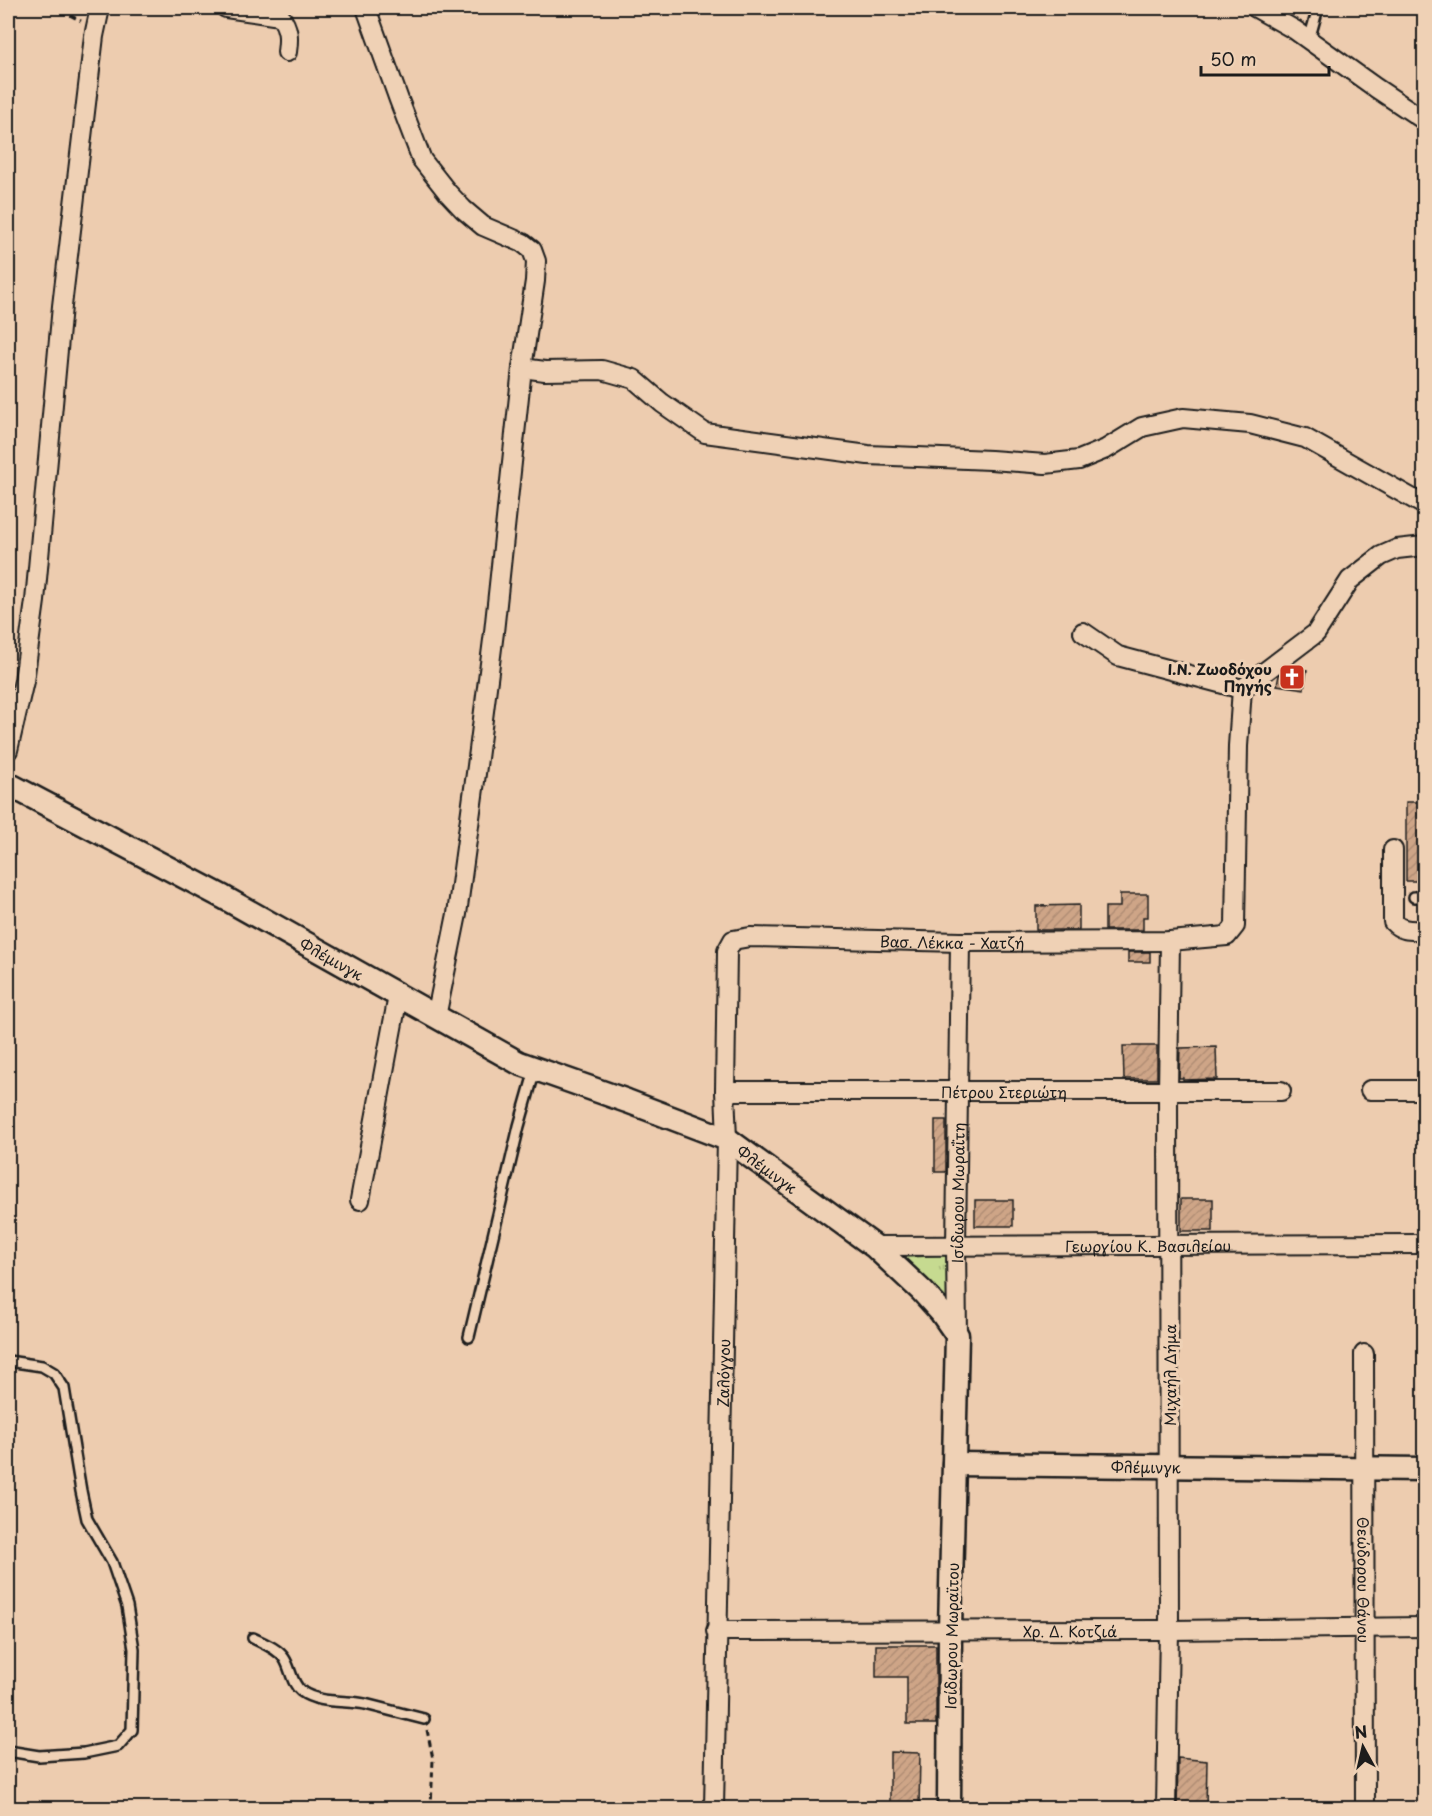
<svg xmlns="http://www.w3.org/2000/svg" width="1432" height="1816" font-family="'Playpen Sans',sans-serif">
  <defs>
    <pattern id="grass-tufts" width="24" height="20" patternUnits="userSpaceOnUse" patternTransform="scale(1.5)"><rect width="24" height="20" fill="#c6da90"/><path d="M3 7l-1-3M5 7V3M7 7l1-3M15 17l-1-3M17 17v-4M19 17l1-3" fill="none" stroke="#aaba7c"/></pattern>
    <pattern id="building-hatch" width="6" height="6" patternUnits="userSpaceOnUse" patternTransform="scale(1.5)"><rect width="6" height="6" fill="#cea587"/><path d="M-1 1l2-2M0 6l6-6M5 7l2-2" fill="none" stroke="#b08d74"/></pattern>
  </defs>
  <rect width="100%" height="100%" fill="#edccaf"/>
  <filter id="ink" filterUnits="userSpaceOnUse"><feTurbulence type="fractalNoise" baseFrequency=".0167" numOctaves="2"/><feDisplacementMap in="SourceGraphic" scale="12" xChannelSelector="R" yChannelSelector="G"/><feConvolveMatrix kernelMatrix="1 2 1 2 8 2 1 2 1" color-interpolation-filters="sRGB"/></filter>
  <g filter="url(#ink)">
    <!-- grass -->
    <path fill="url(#grass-tufts)" stroke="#717b56" stroke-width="1.5" d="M943,1255L948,1256L949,1310L898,1258Z"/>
    <!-- building -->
    <path fill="url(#building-hatch)" stroke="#1c1c1c" stroke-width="1.5" d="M1289,668L1307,670L1304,689L1277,685L1279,675Z
      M1406,802H1425V881H1406Z
      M1120,894H1148V917H1143V930H1105V907H1120Z
      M1079,905V930H1036V906Z
      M1128,952H1150V962H1128Z
      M1123,1046H1157V1079H1124Z
      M1216,1047L1217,1079L1183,1080V1078H1179L1180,1048Z
      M935,1120H946V1172H935Z
      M1181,1199H1213V1231H1181Z
      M975,1200H1013V1226H975Z
      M876,1645H936V1724H907V1677H876Z
      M890,1752L920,1753L919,1809L890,1808Z
      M1178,1758L1207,1761L1206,1809H1177Z"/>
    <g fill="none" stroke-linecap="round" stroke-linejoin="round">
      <defs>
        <path id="service" d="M1309,40L1318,8
          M1414,897H1424
          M469,1337L519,1126L535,1070
          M8,1361L42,1366L54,1373L64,1388L81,1491L87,1519L112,1562L127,1606L134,1649L132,1730L118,1746L84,1753L39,1756L8,1751
          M253,1638C263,1643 277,1648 284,1658C291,1668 291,1683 301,1691C318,1704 345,1700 365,1704C385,1709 404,1714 424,1719"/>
        <g id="minor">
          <path d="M226,8L280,16C289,28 289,38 287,52"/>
          <path d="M366,8L399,100L422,160L448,193L463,209L483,226L523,243L532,250L536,261L535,281L522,368L494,632L477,766L457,914L436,1017"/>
          <path d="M1256,8L1295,30L1376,88L1424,120"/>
          <path d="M522,368L545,371L602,370L634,379L662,403L705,433L868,455L991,460L1045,464L1079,460L1106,449L1142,427L1183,418L1250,424L1305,438L1424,505"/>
          <path d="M1083,632L1118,656L1242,689"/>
          <path d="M8,750L24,681L35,601L62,306L94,36L100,8"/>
          <path d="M1393,850V922C1402,932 1412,930 1424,930"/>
          <path d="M1370,1090H1424"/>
          <path id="s1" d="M725,1091H1281"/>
          <path d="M360,1200L398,996"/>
          <path id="s2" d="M874,1246L1424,1244"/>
          <path id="s3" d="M957,1335L956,1246L960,942"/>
          <path id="s4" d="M1364,1354L1365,1808"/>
          <path id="s5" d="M716,1631L1169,1630L1424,1627"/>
          <path id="s6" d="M714,1808L727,1139L725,1091L727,951L733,940L750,937L960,942L1170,941L1227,936L1235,926L1238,746L1242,689L1316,633L1350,580L1381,556L1397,549L1424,546"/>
          <path d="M1166,1808L1169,1630L1168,1091L1170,941"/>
        </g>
        <g id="tertiary">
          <path id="s7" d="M8,784L223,897L519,1063L627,1101L727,1139L874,1246L922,1291L941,1312L957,1335L950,1630L949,1808"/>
          <path id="s8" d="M954,1464L1424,1469"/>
        </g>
      </defs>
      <!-- service casing -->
      <use href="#service" stroke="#1c1c1c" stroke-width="14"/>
      <!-- minor casing -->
      <use href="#minor" stroke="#1c1c1c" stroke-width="22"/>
      <!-- tertiary casing -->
      <use href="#tertiary" stroke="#1c1c1c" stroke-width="27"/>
      <!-- path -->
      <path stroke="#1c1c1c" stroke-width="3" stroke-dasharray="6 4.5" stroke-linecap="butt" d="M40,8L68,14L81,21
        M427,1730L433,1759L431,1808"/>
      <!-- service -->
      <use href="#service" stroke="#efd1b5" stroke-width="9"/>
      <!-- minor -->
      <use href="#minor" stroke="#efd1b5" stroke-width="18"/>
      <!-- tertiary -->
      <use href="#tertiary" stroke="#efd1b5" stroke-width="22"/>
    </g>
  </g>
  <!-- icons -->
  <defs>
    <symbol id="church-square" viewBox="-11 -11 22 22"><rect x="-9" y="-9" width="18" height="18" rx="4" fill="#c8321e" stroke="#efd1b5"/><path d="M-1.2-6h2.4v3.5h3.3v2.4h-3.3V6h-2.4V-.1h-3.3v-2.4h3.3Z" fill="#fff"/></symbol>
  </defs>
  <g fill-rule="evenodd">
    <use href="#church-square" x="1277" y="662" width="30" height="30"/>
  </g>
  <g text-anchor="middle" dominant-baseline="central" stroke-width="6" stroke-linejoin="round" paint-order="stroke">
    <!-- poi labels -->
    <g font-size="15" font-weight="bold" fill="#1c1c1c" stroke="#efd1b5" text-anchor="end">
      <text x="1272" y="668">Ι.Ν. Ζωοδόχου<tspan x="1272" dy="17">Πηγής</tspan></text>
    </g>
    <!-- street labels -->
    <g font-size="15" fill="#1c1c1c" stroke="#efd1b5">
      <text stroke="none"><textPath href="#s6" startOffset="1089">Βασ. Λέκκα - Χατζή</textPath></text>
      <text stroke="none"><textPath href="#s7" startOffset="368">Φλέμινγκ</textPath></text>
      <text stroke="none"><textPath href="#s1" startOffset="279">Πέτρου Στεριώτη</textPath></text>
      <text stroke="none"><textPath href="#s7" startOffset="854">Φλέμινγκ</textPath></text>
      <text stroke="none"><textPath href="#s3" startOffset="142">Ισίδωρου Μωραΐτη</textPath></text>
      <text stroke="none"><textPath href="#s2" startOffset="274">Γεωργίου Κ. Βασιλείου</textPath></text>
      <text stroke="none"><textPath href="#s6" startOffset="435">Ζαλόγγου</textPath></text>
      <text transform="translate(1169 1375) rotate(-90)">Μιχαήλ Δήμα</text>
      <text stroke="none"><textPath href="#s8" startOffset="192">Φλέμινγκ</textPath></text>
      <text stroke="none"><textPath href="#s4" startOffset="226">Θεώδορου Θάνου</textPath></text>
      <text stroke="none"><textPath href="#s5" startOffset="354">Χρ. Δ. Κοτζιά</textPath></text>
      <text transform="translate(951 1636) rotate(-89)">Ισίδωρου Μωραϊτου</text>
    </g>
  </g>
  <!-- margin -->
  <rect width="1432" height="1816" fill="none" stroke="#efd1b5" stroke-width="30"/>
  <rect x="15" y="15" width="1402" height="1786" fill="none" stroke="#1c1c1c" stroke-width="2" filter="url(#ink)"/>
  <!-- north arrow -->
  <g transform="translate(1363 1747) rotate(352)" stroke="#efd1b5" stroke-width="4.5" paint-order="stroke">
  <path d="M0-4.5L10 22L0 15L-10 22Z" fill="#1c1c1c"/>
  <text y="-9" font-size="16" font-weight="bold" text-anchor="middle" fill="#1c1c1c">N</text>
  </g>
  <!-- scale -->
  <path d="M1201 66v9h128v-9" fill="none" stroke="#1c1c1c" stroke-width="3"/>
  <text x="1210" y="66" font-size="18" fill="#1c1c1c" stroke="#efd1b5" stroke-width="4.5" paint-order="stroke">50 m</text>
</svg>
